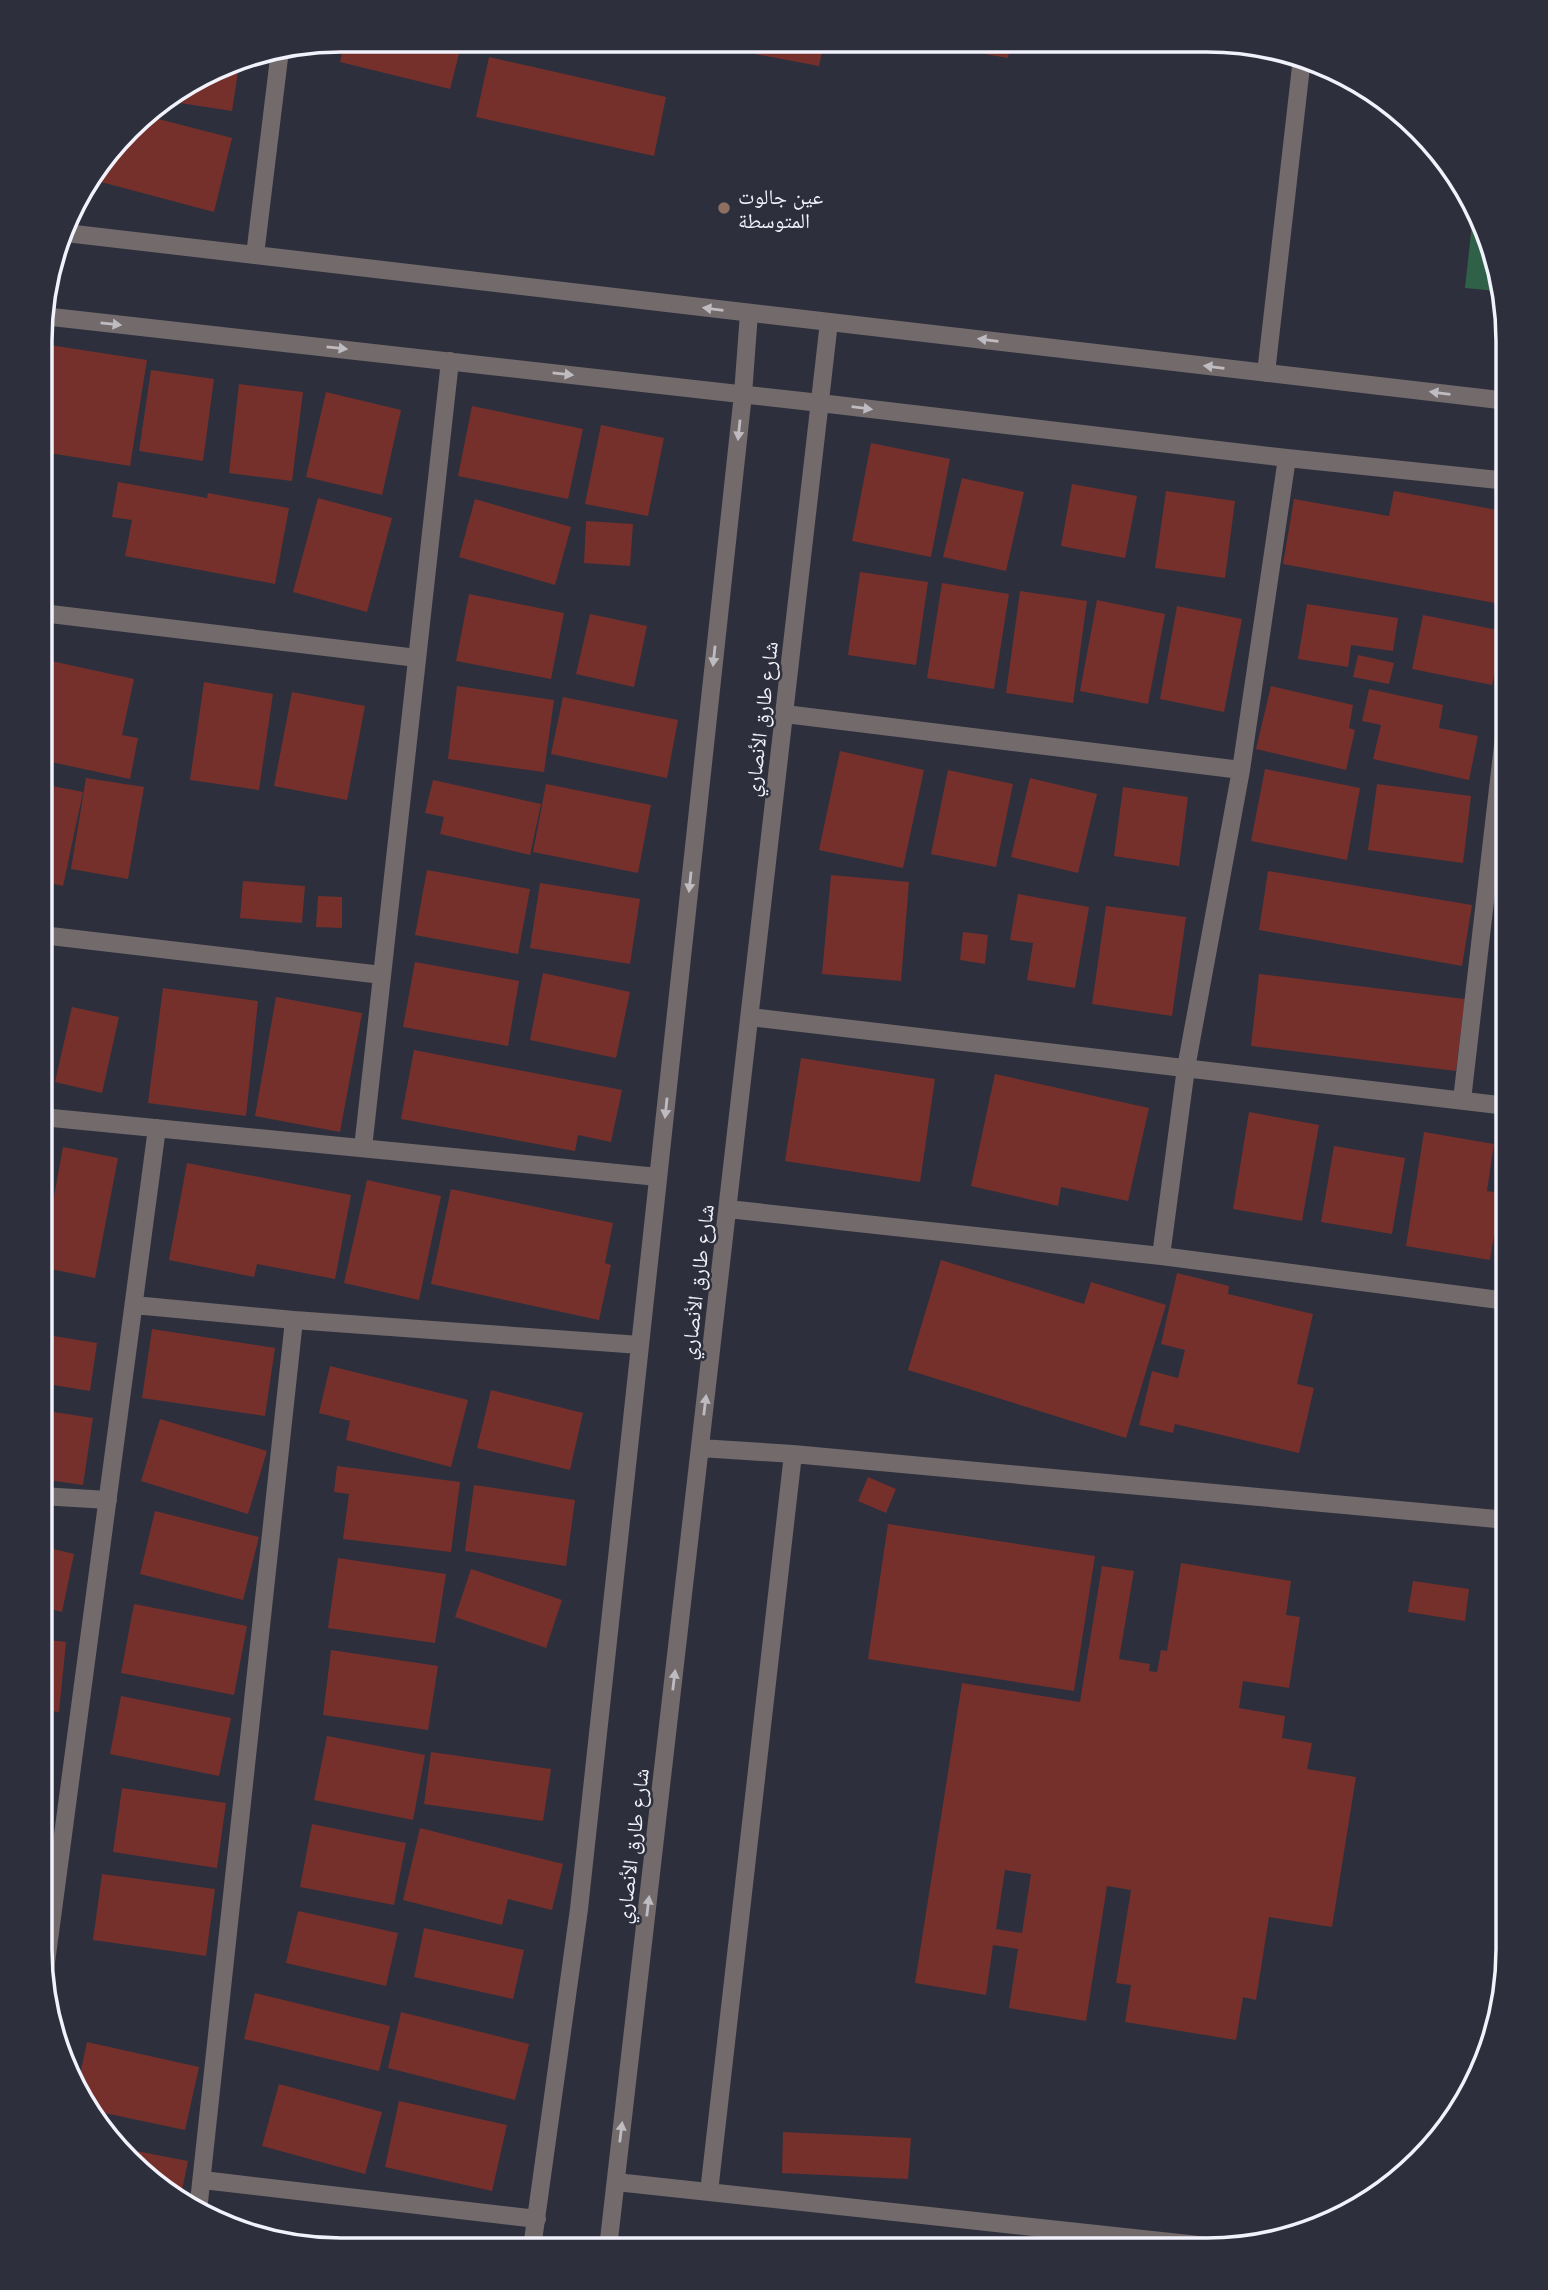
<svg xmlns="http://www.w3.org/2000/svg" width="1548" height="2290" font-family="Poppins,'Noto Naskh Arabic',sans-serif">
  <rect width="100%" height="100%" fill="#2d2f3c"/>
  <!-- green -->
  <path fill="#2f6048" d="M1474,205L1477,208L1496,291L1465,288Z"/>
  <!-- building -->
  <path fill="#75302c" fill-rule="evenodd" d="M345,40L440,41L461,46L450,89L340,62Z
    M757,41L824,42L819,66L755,54Z
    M915,42H1010L1008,58Z
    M489,57L666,97L654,156L476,117Z
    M240,59L232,111L167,101Z
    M143,115L232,138L214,212L101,182L107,158Z
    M43,344L147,360L130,466L43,452Z
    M151,370L214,379L203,461L139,451Z
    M239,384L303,392L292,481L229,473Z
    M326,392L401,410L382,495L306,477Z
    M472,406L583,429L568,499L458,476Z
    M601,425L664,438L648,516L585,504Z
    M871,443L950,459L931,557L852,541Z
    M962,478L1024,492L1006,571L943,557Z
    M118,482L207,498L208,493L289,508L275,584L125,556L132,520L112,517Z
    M1072,484L1137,496L1125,558L1061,546Z
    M1166,491L1235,501L1225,578L1155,568Z
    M1394,491L1508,512V531L1495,603L1283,564L1294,499L1389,516Z
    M318,498L392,518L367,612L293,592Z
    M475,499L571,527L555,585L459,557Z
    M586,521L633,524L630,566L584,563Z
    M860,572L928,582L916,665L848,655Z
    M942,583L1009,594L994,689L927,678Z
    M1020,591L1087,601L1073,703L1006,693Z
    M469,594L564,613L551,679L456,661Z
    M1097,600L1165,614L1148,704L1080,691Z
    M1307,604L1398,618L1393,651L1351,645L1348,667L1298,659Z
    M1177,606L1242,619L1224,712L1160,699Z
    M590,614L647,626L634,687L576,674Z
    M1423,615L1503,631L1492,685L1412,669Z
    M1358,655L1394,663L1389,684L1353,677Z
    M42,659L134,679L122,735L138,738L130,779L42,760Z
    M204,682L273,694L259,790L190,780Z
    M457,686L554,700L544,772L448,759Z
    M1271,686L1353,705L1349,728L1355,730L1346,770L1256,749Z
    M1369,689L1443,705L1439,728L1478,736L1469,780L1373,759L1381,725L1362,721Z
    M292,692L365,706L347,800L274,786Z
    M563,697L678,720L667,778L551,754Z
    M840,751L924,770L903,868L819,850Z
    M1265,769L1360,788L1347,860L1251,841Z
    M948,770L1013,784L996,867L931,854Z
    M86,778L144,787L128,879L71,869Z
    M1030,778L1097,794L1078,873L1011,857Z
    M433,780L541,804L530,855L440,834L444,817L425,813Z
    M42,784L83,792L63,886L42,881Z
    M546,784L651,805L638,873L533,852Z
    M1377,784L1471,796L1463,863L1368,850Z
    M1123,787L1188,797L1179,866L1114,856Z
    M427,870L530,889L518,954L415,935Z
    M1268,871L1472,905L1462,966L1259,930Z
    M831,875L909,882L901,981L822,974Z
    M243,881L305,886L302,923L240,918Z
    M540,883L640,899L630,964L530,948Z
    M1018,894L1089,907L1075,988L1027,980L1033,943L1010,940Z
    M318,896L342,897V928L316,927Z
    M1106,906L1186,917L1172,1016L1092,1004Z
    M963,932L988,935L985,964L960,960Z
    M415,962L519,981L508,1046L403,1027Z
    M543,973L630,992L616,1058L530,1040Z
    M1259,974L1465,999L1456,1071L1251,1046Z
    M42,987L48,990L42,1005Z
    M163,988L258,1001L246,1116L148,1103Z
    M276,997L362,1013L340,1132L255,1116Z
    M72,1007L119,1017L102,1093L55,1082Z
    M414,1050L622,1090L611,1142L578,1135L575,1151L401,1119Z
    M801,1058L935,1079L920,1182L785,1161Z
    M995,1074L1149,1108L1128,1201L1061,1187L1058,1206L971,1186Z
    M1249,1112L1319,1125L1302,1221L1233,1209Z
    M1424,1132L1494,1144L1487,1191L1501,1193L1490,1260L1406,1246Z
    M1334,1146L1405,1158L1392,1234L1321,1222Z
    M63,1147L118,1158L95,1278L41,1267Z
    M42,1162L54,1164L43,1235H41Z
    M187,1163L351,1195L335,1279L257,1264L254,1277L169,1260Z
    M367,1180L441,1196L419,1300L344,1283Z
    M451,1189L613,1223L605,1263L611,1265L599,1320L431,1284Z
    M941,1260L1084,1304L1091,1282L1166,1305L1126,1438L908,1370Z
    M1177,1273L1229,1286L1228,1294L1313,1314L1297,1384L1314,1388L1299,1453L1175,1424L1173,1433L1139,1425L1152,1371L1178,1378L1185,1350L1161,1344Z
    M152,1329L275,1348L265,1416L142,1398Z
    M41,1334L97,1343L90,1391L41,1383Z
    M330,1366L468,1400L451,1467L346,1440L350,1421L319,1413Z
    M491,1390L583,1413L570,1470L477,1448Z
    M41,1410L93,1418L83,1485L41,1479Z
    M160,1419L267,1451L248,1514L141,1481Z
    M337,1466L460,1482L451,1552L343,1539L349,1494L334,1492Z
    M868,1477L896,1489L886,1513L858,1501Z
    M474,1485L575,1500L566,1566L465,1551Z
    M155,1511L259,1537L243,1600L140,1574Z
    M888,1524L1095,1556L1074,1691L868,1659Z
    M41,1546L74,1554L62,1612L41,1607Z
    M338,1558L446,1574L435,1643L328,1628Z
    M1181,1563L1291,1581L1286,1615L1300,1617L1289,1688L1243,1681L1239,1708L1285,1716L1282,1738L1312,1743L1307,1769L1356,1777L1332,1927L1269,1917L1256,2000L1243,1997L1236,2040L1125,2022L1131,1985L1116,1983L1131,1890L1107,1886L1086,2021L1009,2008L1018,1949L993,1945L986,1995L915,1983L962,1683L1080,1702L1102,1566L1134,1571L1119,1659L1150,1664L1149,1671L1157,1672L1161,1650L1167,1651ZM1005,1870L1031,1874L1022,1933L996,1929Z
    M471,1569L562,1600L546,1648L455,1617Z
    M1413,1581L1469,1589L1465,1621L1408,1612Z
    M134,1604L247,1626L234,1695L121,1673Z
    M41,1639L66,1642L59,1712L41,1710Z
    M331,1650L438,1666L428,1730L323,1715Z
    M121,1696L231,1718L219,1776L110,1754Z
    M327,1736L425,1755L413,1820L314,1800Z
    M41,1742L54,1745L42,1798H40Z
    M431,1752L551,1769L543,1821L424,1804Z
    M122,1788L226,1803L217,1868L113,1852Z
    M312,1824L406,1843L394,1905L300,1887Z
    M420,1828L563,1864L552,1910L508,1899L502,1925L403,1900Z
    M40,1832L47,1833L42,1867H40Z
    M102,1874L215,1889L206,1956L93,1940Z
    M298,1911L398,1933L386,1986L286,1963Z
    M424,1928L524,1950L513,1999L414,1977Z
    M255,1993L390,2026L379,2071L244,2039Z
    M401,2012L529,2044L515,2100L388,2068Z
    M87,2042L199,2067L185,2130L95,2111L77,2089Z
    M279,2084L382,2112L365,2174L262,2146Z
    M399,2101L507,2125L492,2191L385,2167Z
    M783,2132L911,2138L908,2179L782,2173Z
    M126,2149L188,2161L180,2200L158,2188Z"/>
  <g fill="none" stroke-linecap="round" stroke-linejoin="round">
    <!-- minor -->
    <path stroke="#726a6b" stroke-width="18" d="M66,233L1508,401
      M255,255L280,50
      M43,316L820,403L1287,458L1508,481
      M1266,373L1302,58
      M42,613L417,658
      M785,714L1241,770
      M42,935L382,975
      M750,1017L1507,1106
      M1462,1100L1508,702
      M42,1117L658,1177
      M363,1148L450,361
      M728,1209L1161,1256L1507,1301
      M1161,1256L1186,1068L1241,770L1287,458
      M134,1305L294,1320L640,1345
      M700,1448L793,1454L1507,1520
      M41,1496L108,1500
      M45,1970L157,1128
      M203,2180L537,2219
      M616,2182L1217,2247
      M709,2192L793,1454
      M198,2211L294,1320
      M532,2248L579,1909L743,394L749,313
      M608,2248L829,322"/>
  </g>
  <!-- one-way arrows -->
  <defs><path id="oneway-solid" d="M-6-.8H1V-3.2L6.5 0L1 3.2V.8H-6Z" transform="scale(1.75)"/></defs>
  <g fill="#bebcc1">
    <use href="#oneway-solid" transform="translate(713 309) rotate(-173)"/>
    <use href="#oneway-solid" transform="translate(111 324) rotate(6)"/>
    <use href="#oneway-solid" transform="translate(988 340) rotate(-173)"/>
    <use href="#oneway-solid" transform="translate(337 348) rotate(6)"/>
    <use href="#oneway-solid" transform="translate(1214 367) rotate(-173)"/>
    <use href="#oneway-solid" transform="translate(563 374) rotate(6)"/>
    <use href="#oneway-solid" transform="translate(1440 393) rotate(-173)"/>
    <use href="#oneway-solid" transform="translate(862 408) rotate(7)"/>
    <use href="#oneway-solid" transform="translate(739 430) rotate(96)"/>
    <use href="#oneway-solid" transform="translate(714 656) rotate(96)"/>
    <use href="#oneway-solid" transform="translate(690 882) rotate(96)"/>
    <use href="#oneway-solid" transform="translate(666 1108) rotate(96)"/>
    <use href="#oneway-solid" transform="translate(705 1405) rotate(-83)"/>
    <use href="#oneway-solid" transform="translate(674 1680) rotate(-83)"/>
    <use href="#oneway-solid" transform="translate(648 1906) rotate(-83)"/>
    <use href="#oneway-solid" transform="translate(621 2132) rotate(-83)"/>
  </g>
  <!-- markers -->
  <circle fill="#8d6e63" stroke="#2d2f3c" stroke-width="2.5" cx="724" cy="208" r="7"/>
  <g text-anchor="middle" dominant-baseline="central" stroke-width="5" stroke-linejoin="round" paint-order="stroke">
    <!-- poi labels -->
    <g font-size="21" fill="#f1f2fb" stroke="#2d2f3c" text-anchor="start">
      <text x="738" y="196">عين جالوت<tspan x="738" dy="24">المتوسطة</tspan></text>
    </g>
    <!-- street labels -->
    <g font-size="21" fill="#f1f2fb" stroke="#2d2f3c">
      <text transform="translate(761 719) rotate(-83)">شارع طارق الأنصاري</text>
      <text transform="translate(697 1282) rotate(-83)">شارع طارق الأنصاري</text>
      <text transform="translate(632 1846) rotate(-83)">شارع طارق الأنصاري</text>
    </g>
  </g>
  <!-- crop -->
  <path d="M0 0H1548V2290H0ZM341 52H1207A289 289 0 0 1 1496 341V1949A289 289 0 0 1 1207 2238H341A289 289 0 0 1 52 1949V341A289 289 0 0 1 341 52Z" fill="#2d2f3c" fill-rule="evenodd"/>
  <path fill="none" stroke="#f1f2fb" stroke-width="3.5" d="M341 52H1207A289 289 0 0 1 1496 341V1949A289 289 0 0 1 1207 2238H341A289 289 0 0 1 52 1949V341A289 289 0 0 1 341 52Z"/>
</svg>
